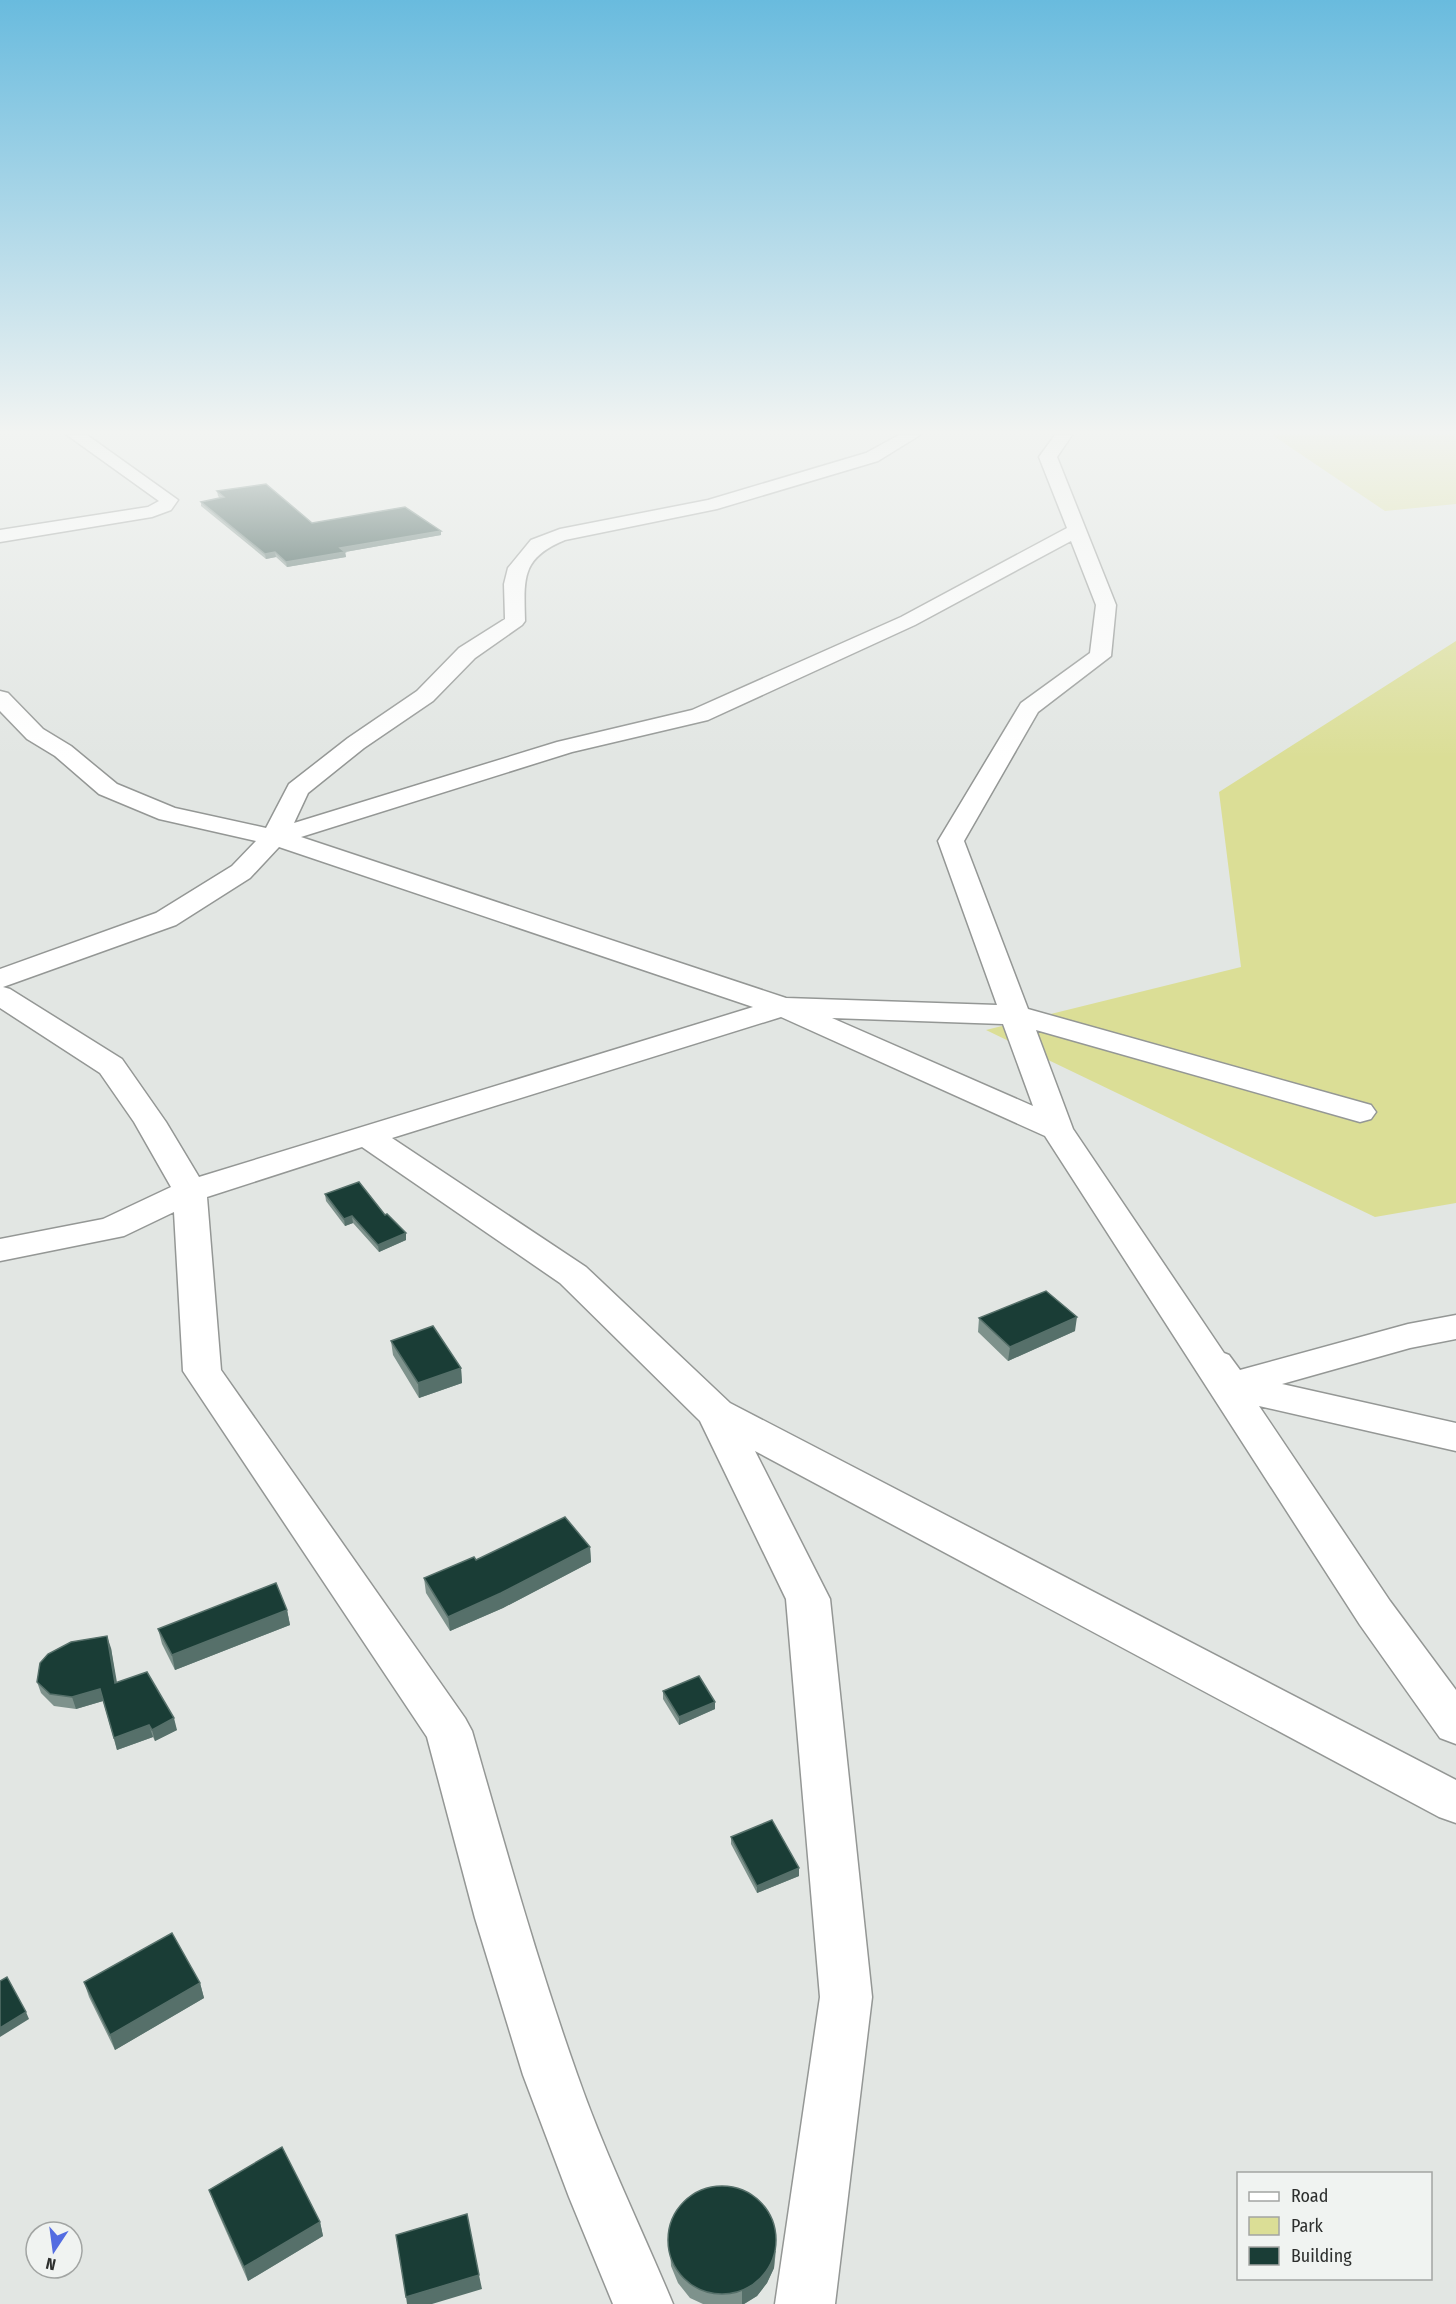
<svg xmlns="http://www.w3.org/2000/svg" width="1456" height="2304" font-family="'Fira Sans Condensed',sans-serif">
  <rect width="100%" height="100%" fill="#e2e6e3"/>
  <!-- green -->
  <path fill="#dbde96" d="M1272,435H1456V504L1385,511Z
    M1456,641V1203L1375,1217L986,1030L1241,967L1219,792Z"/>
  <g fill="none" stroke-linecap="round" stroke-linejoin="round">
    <defs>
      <path id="street" d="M67,435H87L178,500L171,510L152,517L0,542V530L148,507L159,501Z
        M899,435H920L878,461L717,509L565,540C521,558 524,578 525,621L522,625L475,658L433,701L364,748L308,793L294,823L557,742L692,710L901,617L1067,528L1039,457L1055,435H1072L1057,457L1116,605L1111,656L1038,712L964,841L1028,1009L1371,1105L1376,1112L1371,1119L1360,1122L1036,1030L1073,1129L1224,1353L1229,1355L1240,1370L1408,1324L1456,1315V1339L1410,1348L1282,1384L1456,1423V1451L1259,1406L1390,1601L1456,1690V1744L1440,1738L1360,1625L1045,1136L781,1017L392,1138L586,1267L730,1403L1456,1780V1823L1439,1817L755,1451L830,1599L872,1997L835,2304H775L820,1997L786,1599L700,1421L560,1283L362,1147L207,1197L221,1370L465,1718L472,1731C505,1846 537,1961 577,2074C604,2152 641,2227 673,2304H613L569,2197L523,2075L475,1918L427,1737L183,1371L174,1212L124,1236L0,1261V1239L103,1219L171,1187L134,1122L100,1073L0,1008V969L156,913L232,866L256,841L159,819L99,794L55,756L27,739L0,711V691L8,693L43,729L71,746L117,784L175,808L266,828L289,784L348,738L417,691L459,648L505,619L504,584L508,568L531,540L560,529L708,500L866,453ZM1071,541L1096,605L1090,653L1021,703L938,841L997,1005L786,998L301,837L572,752L708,720L915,625ZM279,847L753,1007L199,1177L166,1122L122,1059L10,989L3,987L176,925L250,878ZM832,1018L1003,1024L1033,1106Z"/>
    </defs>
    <!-- street casing -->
    <use href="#street" stroke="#949795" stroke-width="3"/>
    <!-- street -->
    <use href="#street" fill="#fff" fill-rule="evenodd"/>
  </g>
  <!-- wall -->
  <path fill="#7e928c" d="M217,491L312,523L441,531V535L345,552L346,557L287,567L276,557L266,559L201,506V502L220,498L218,496Z
    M325,1194L385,1215L406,1240L379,1252L353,1223L345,1226L326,1201Z
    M979,1318L1075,1331L1008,1361L978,1332Z
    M391,1341L461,1368L462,1383L419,1398L393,1355Z
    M590,1547L591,1562L503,1608L450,1631L426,1593L424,1578Z
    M287,1610L290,1625L175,1670L162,1644L158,1629Z
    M111,1648L116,1682L177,1730L155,1741L153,1737L117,1750L103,1701L76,1709L54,1706L41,1693L37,1682Z
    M663,1691L715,1702V1709L679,1725L663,1699Z
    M731,1837L799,1876L757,1893L731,1844Z
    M84,1982L200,1983L204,1998L115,2050L89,1997Z
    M209,2190L320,2222L323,2236L248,2281L214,2204Z
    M669,2233L776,2251L774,2268L767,2283L757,2296L744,2304H703L690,2298L678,2283L671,2266Z"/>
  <!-- shaded-wall -->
  <path fill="#56706a" d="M441,531V535L345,552L346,557L287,567L286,562L340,548Z
    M275,552L276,557L266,559L265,554Z
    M352,1216L353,1223L345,1226L344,1219Z
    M406,1233V1240L379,1252L378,1245Z
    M1077,1317L1075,1331L1008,1361L1010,1347Z
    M461,1368L462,1383L419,1398L418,1383Z
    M590,1547L591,1562L503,1608L450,1631L448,1617Z
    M287,1610L290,1625L175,1670L172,1655Z
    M107,1636L111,1648L119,1694L115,1683Z
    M100,1689L103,1701L76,1709L72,1697Z
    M715,1702V1709L679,1725V1717Z
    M174,1718L177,1730L155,1741L152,1730Z
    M149,1725L153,1737L117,1750L114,1738Z
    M799,1868V1876L757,1893V1886Z
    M200,1983L204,1998L115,2050L110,2035Z
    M26,2012L29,2019L0,2037V2028Z
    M320,2222L323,2236L248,2281L244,2267Z
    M776,2237L774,2268L767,2283L757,2296L744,2304H742V2291Z
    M479,2275L482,2289L432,2304H407L406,2297Z"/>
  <!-- building -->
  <path fill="#1a3d36" stroke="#56706a" stroke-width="1.5" d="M266,484L312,523L405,507L441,531L340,548L345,552L286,562L275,552L265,554L201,502L224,497L217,491Z
    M359,1182L385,1215L387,1214L406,1233L378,1245L352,1216L344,1219L325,1194Z
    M1046,1291L1077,1317L1010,1347L979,1318Z
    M433,1326L461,1368L418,1383L391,1341Z
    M565,1517L590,1547L501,1593L448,1617L424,1578L474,1557L476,1560Z
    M276,1583L287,1610L172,1655L158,1629Z
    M107,1636L115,1683L147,1672L174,1718L152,1730L149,1725L114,1738L100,1689L72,1697L50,1694L37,1682L40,1663L48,1654L71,1642Z
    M699,1676L715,1702L679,1717L663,1691Z
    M772,1820L799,1868L757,1886L731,1837Z
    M172,1933L200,1983L110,2035L84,1982Z
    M7,1977L26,2012L0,2028V1981Z
    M282,2147L320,2222L244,2267L209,2190Z
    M668 2240a54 54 0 1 1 108 0a54 54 0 1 1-108 0Z
    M467,2214L479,2275L406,2297L396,2235Z"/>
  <!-- sky -->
  <linearGradient id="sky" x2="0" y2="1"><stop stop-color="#69bbde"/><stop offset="0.57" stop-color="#f2f4f2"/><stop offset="1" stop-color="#f2f4f2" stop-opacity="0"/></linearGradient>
  <rect width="1456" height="758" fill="url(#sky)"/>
  <!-- legend -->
  <rect x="1237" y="2172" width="195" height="108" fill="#f0f3f1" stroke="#a2a5a3" stroke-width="1.5"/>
  <rect x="1249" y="2192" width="30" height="9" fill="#ffffff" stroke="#a2a5a3" stroke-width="1.5"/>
  <text x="1291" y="2202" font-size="18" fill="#2d2f2e">Road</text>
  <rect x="1249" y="2217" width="30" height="18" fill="#dbde96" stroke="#a2a5a3" stroke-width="1.5"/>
  <text x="1291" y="2232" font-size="18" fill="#2d2f2e">Park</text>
  <rect x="1249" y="2247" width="30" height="18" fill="#1a3d36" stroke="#a2a5a3" stroke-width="1.5"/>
  <text x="1291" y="2262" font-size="18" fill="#2d2f2e">Building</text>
  <!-- north arrow -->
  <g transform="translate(54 2250) rotate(193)"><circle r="28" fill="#f0f3f1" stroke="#a2a5a3" stroke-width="1.5"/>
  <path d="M0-4.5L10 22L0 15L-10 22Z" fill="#536ce1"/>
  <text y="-9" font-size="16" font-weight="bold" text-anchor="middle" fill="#2d2f2e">N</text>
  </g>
</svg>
